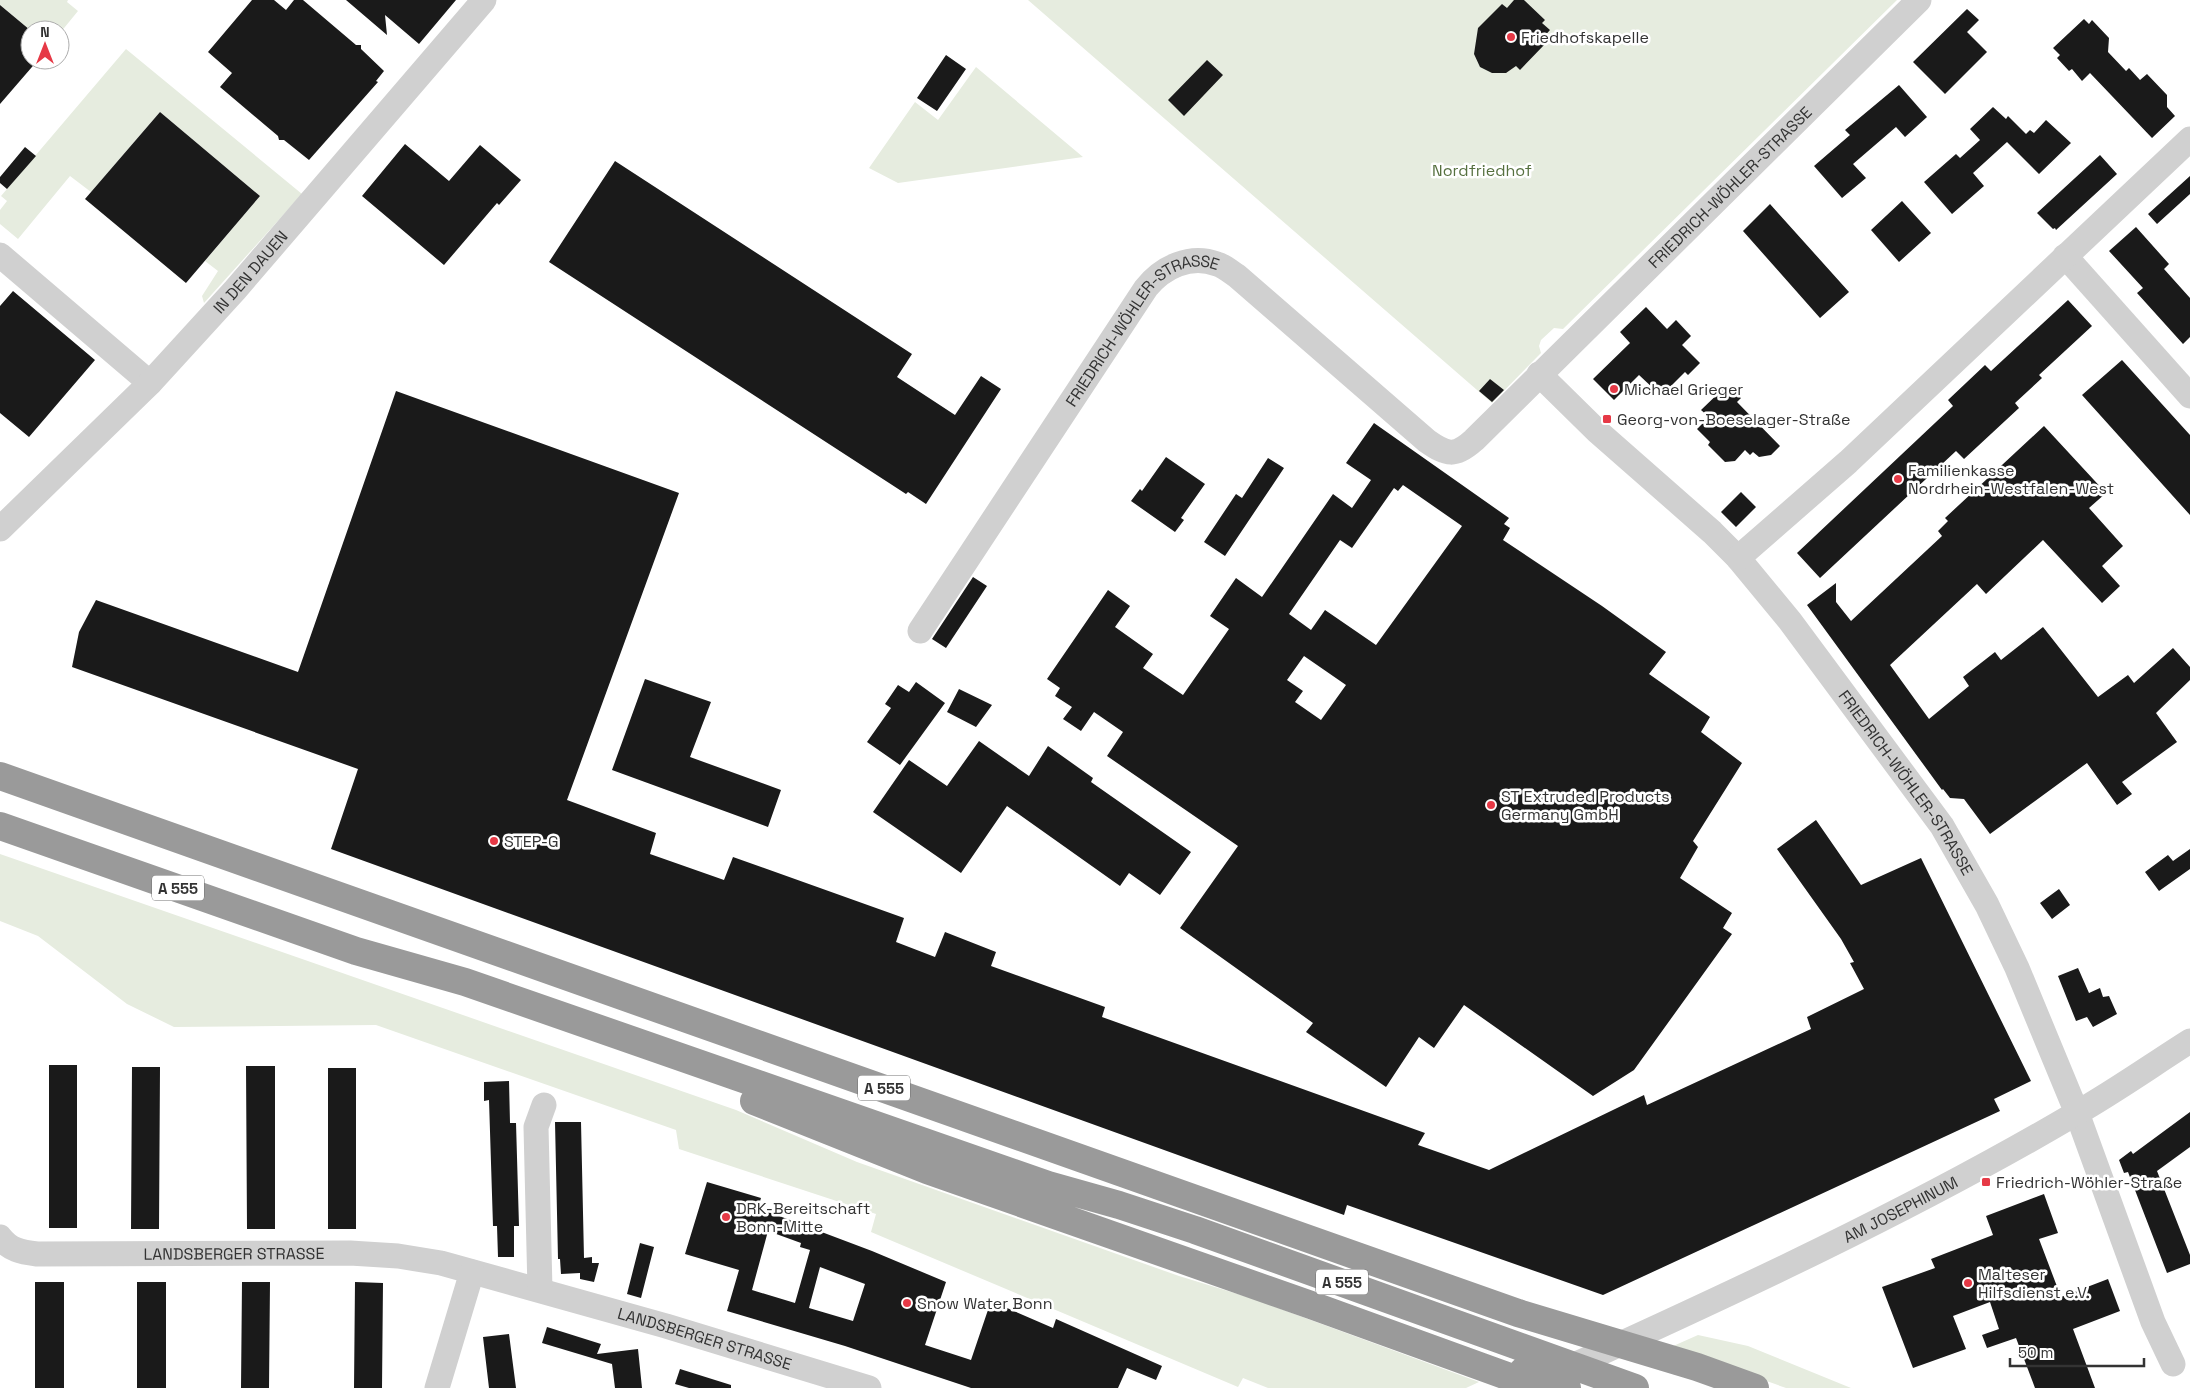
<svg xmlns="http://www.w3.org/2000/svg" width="2190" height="1388" font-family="'Space Grotesk',sans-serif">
  <rect width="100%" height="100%" fill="#fff"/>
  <!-- green -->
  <path fill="#e6ecdf" d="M0,0H68L67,2L78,11L60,33V30H30L0,5Z
    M1028,0H1897L1563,329L1554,328L1541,340L1539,346L1541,353L1492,403Z
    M126,49L302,194L204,303L202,296L218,271L205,261L260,196L160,112L91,192L70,176L18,239L0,224V210L7,201L1,196Z
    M976,67L1083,157L898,183L869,168L915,102L938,120Z
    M0,854L736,1110L857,1162L1179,1276L1254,1299L1479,1382L1466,1388H1268L1243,1378L1238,1387L871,1232L876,1214L679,1149L676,1130L376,1025L174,1027L127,1004L38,936L0,921Z
    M1698,1335L1748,1346L1851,1388H1786L1671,1347Z"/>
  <!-- building -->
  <path fill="#1a1a1a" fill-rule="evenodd" d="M252,0H274L286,10L294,0H303L356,45H361V49L384,71L376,81L378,82L309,160L284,140H279L278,136L220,87L232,73L208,52Z
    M346,0H456L419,44L385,15L387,35Z
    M1514,0H1524L1545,20L1542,23L1550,30L1541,40L1545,44L1520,70L1516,66L1506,73H1492L1480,67L1474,54L1478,28L1502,4L1507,8Z
    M0,5L30,30V60H38L0,104Z
    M1967,9L1979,20L1967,32L1987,52L1945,94L1913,62Z
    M2084,19L2089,24L2092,20L2109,38L2108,52L2126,71L2129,68L2140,80L2147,74L2167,95V107L2175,116L2152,138L2090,73L2082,81L2072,69L2069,71L2057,58L2060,55L2053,48Z
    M946,55L966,69L937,111L917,98Z
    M1207,60L1223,75L1184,116L1168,100Z
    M1899,85L1927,117L1905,137L1896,127L1853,164L1866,178L1842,198L1814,166L1850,135L1845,130Z
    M1993,107L2006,119L2008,116L2026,134L2030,130L2034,133L2046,120L2071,143L2039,174L2007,142L1973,173L1984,186L1952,214L1924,182L1956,154L1960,158L1980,140L1970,129Z
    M160,112L260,196L186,283L85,199Z
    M405,144L449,181L480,145L521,180L499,205L497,203L444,265L362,196Z
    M25,147L36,156L7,189L0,183V177Z
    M2100,155L2117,174L2056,230L2055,228L2053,229L2037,213Z
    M615,161L912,354L897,377L955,415L981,376L1001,389L926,504L908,492L906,494L549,262Z
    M2190,176V194L2157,224L2148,214Z
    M1902,201L1931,233L1899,262L1871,230Z
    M1770,204L1849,292L1820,318L1743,231Z
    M2136,227L2169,264L2164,269L2190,298V337L2183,344L2137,293L2143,288L2109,251Z
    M13,291L95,360L29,437L0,413V306Z
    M2068,300L2092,326L2039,375L2042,378L2015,403L2019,408L1964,459L1956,451L1820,578L1797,553L1953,406L1948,400L1985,365L1991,371Z
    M1646,307L1667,329L1676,320L1691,336L1682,345L1700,363L1688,375L1685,372L1663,394L1657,388L1655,390L1639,375L1614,400L1593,379L1630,343L1620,332Z
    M2122,360L2190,435V515L2082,395Z
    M1490,379L1504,390L1492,402L1479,391Z
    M1727,385L1741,398L1737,402L1780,446L1771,455L1759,457L1753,452L1750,455L1745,450L1735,461L1725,462L1708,445L1710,442L1697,429L1709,417L1701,410Z
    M396,391L679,493L567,800L656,833L650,854L724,880L733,857L904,918L896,942L935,957L945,932L996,952L991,966L1105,1007L1102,1017L1425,1133L1418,1145L1489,1170L1644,1095L1647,1105L1811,1029L1807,1017L1864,989L1850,963L1854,962L1841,939L1777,849L1816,820L1861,885L1921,858L2031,1081L1994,1099L2000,1111L1603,1295L1347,1205L1344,1215L331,849L358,769L72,667L79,632L96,600L298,672Z
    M1374,423L1509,518L1504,524L1510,528L1503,540L1602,606L1666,652L1649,674L1710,717L1701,732L1742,763L1693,841L1698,847L1680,878L1732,913L1723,928L1732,934L1634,1070L1593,1096L1464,1005L1434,1048L1419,1037L1386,1087L1306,1032L1313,1023L1180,928L1238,846L1107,756L1123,732L1094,712L1081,731L1063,719L1072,707L1055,696L1060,688L1047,679L1108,590L1130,606L1115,627L1153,654L1143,668L1183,695L1229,629L1210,616L1236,578L1262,597L1333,494L1352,508L1371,480L1346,463ZM1403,485L1462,526L1376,645L1325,610L1311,630L1289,614L1340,540L1352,548L1394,488L1398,491ZM1304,656L1346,685L1321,720L1295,702L1303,691L1287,680Z
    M2044,426L2106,493L2089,508L2123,546L2102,566L2120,586L2102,603L2043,540L1986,594L1977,584L1890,665L1929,719L1969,686L1963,677L1995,652L2001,660L2043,627L2098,697L2128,675L2134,683L2173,648L2190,667V680L2156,713L2177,742L2122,782L2132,794L2117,805L2087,763L1990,834L1964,799L1950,798L1943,789L1942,790L1807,605L1836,583V602L1851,621L1942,536L1938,531L1948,521L1945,518Z
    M1166,457L1205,484L1181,518L1184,520L1175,532L1131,501L1140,489L1142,491Z
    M1268,458L1284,468L1225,556L1204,542L1236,494L1242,498Z
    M1741,492L1756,507L1736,527L1721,512Z
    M973,577L987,586L946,648L932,639Z
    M645,679L711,702L690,757L781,790L768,827L612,770Z
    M916,682L945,703L900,765L867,742L891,708L885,704L898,685L909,692Z
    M959,689L992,705L976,727L947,712Z
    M979,741L1029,776L1048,746L1093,778L1091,782L1191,852L1160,895L1129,873L1120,886L1007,806L961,873L873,812L909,760L947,786Z
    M2190,849V869L2159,891L2145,872L2168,855L2173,861Z
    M2059,889L2070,905L2052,919L2040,903Z
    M2078,968L2089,993L2100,988L2103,997L2109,996L2117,1014L2093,1027L2087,1017L2076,1021L2058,976Z
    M49,1065H77V1228H49Z
    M246,1066H275V1229H247Z
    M132,1067H160L159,1229H131Z
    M328,1068H356V1229H328Z
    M509,1081L510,1123H516L519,1226H514V1257H498L497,1226H493L489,1100L484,1101V1082Z
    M2190,1112V1147L2157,1171L2190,1255V1264L2167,1273L2128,1172L2124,1173L2119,1160L2131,1151L2133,1154Z
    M555,1122H581L584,1258L592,1257V1263H599L594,1282L580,1279V1273L561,1274L560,1259H558Z
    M707,1182L761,1198L758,1208L872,1251L946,1282L925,1345L971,1360L991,1301L1053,1328L1056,1319L1162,1366L1156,1380L1127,1368L1118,1388H971L845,1346L727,1311L739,1270L685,1254ZM768,1231L801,1243L800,1247L810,1250L795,1303L752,1290ZM820,1267L865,1284L853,1321L809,1308Z
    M2044,1194L2058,1233L2039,1239L2061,1297L2108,1279L2120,1311L2073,1329L2095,1388H2035L2016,1338L1987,1348L1982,1335L1999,1329L1990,1302L1953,1316L1966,1349L1913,1368L1882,1287L1935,1268L1931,1259L1993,1235L1986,1216Z
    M640,1243L654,1247L641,1298L627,1294Z
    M35,1282H64V1388H35Z
    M137,1282H166V1388H137Z
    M242,1282H270L269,1388H241Z
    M355,1282L383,1283L382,1388H354Z
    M547,1327L601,1344L597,1354L638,1349L642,1388H615L612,1364L542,1343Z
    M509,1334L516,1388H489L483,1337Z
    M680,1369L731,1385V1388H689L675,1384Z"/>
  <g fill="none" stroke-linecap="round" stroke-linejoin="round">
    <!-- minor -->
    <g stroke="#d0d0d0" stroke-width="25">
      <path d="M0,255L150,383"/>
      <path d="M2065,256L2190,396"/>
      <path id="s1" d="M1539,374L1597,431L1712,532L1738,558L1790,621L1942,826L1987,905L2017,968L2077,1113L2153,1322L2173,1364"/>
      <path id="s2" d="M0,529L150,383L235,290L484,0"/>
      <path d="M1738,558L1848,462L2190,139"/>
      <path id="s3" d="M920,631L1146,288C1163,267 1190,254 1217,264C1224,266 1231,272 1237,276L1427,441C1447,455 1455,457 1474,440L1919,0"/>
      <path id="s4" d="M0,1237C10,1250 21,1252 37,1254L350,1253L398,1256L441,1263L666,1326L869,1388"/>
      <path d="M540,1290L536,1127L544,1105"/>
      <path id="s5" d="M1561,1371C1735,1292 1910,1211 2075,1114C2114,1092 2152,1065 2190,1041"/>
      <path d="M437,1388L472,1272"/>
    </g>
    <!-- highway -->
    <path stroke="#9a9a9a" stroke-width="28" d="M0,776L1518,1313L1697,1367L1755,1388
      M0,826L356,951L465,982L1048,1185L1119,1205L1195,1230L1635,1388
      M754,1101L927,1170L1311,1305L1540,1388
      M1523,1371L1567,1388"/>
  </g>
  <!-- markers -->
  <g fill="#e63946" stroke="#fff" stroke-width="2">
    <circle cx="1511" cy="37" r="5"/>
    <circle cx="1614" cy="389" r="5"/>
    <rect x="1602" y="414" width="10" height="10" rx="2.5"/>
    <circle cx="1898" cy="479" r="5"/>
    <circle cx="1491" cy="805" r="5"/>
    <circle cx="494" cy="841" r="5"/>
    <rect x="1981" y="1177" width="10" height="10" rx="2.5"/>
    <circle cx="726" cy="1217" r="5"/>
    <circle cx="1968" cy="1283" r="5"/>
    <circle cx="907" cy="1303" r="5"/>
  </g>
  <g text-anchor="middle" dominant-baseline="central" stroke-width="5" stroke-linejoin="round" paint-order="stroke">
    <!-- shield labels -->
    <g fill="#fff" stroke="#707070" stroke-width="1">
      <rect x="152" y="875.5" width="52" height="25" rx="4"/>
      <rect x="858" y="1075.5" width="52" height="25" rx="4"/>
      <rect x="1316" y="1269.5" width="52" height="25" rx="4"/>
    </g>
    <g font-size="15" font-weight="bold" fill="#333">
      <text x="178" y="888">A 555</text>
      <text x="884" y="1088">A 555</text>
      <text x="1342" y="1282">A 555</text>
    </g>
    <!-- poi labels -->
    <g font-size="16" fill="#333" stroke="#fff" text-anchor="start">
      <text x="1521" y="37">Friedhofskapelle</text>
      <text x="1624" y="389">Michael Grieger</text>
      <text x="1617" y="419">Georg-von-Boeselager-Straße</text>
      <text x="1908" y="470">Familienkasse<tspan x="1908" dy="18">Nordrhein-Westfalen-West</tspan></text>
      <text x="1501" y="796">ST Extruded Products<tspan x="1501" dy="18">Germany GmbH</tspan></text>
      <text x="504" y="841">STEP-G</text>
      <text x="1996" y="1182">Friedrich-Wöhler-Straße</text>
      <text x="736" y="1208">DRK-Bereitschaft<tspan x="736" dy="18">Bonn-Mitte</tspan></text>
      <text x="1978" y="1274">Malteser<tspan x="1978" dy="18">Hilfsdienst e.V.</tspan></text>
      <text x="917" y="1303">Snow Water Bonn</text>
    </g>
    <!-- park labels -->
    <g font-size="16" fill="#56703f" stroke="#fff">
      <text x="1482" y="170">Nordfriedhof</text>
    </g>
    <!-- street labels -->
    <g font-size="16" fill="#333" stroke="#fff">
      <text stroke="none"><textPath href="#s3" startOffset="1179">FRIEDRICH-WÖHLER-STRASSE</textPath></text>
      <text stroke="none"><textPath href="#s2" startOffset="359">IN DEN DAUEN</textPath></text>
      <text stroke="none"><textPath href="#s3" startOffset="382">FRIEDRICH-WÖHLER-STRASSE</textPath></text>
      <text stroke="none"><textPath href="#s1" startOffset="552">FRIEDRICH-WÖHLER-STRASSE</textPath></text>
      <text stroke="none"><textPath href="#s5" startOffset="376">AM JOSEPHINUM</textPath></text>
      <text stroke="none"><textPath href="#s4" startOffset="239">LANDSBERGER STRASSE</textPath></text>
      <text stroke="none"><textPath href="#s4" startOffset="721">LANDSBERGER STRASSE</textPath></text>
    </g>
  </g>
  <!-- north arrow -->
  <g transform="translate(45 45)"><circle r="24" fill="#ffffff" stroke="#adadad"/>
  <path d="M0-4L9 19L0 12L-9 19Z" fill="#e63946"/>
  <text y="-8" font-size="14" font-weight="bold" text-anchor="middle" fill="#333333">N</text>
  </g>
  <!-- scale -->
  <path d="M2010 1358v8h134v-8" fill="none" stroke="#333333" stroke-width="2.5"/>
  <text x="2018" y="1358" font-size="15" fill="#333333" stroke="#ffffff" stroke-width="4" paint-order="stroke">50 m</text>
</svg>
